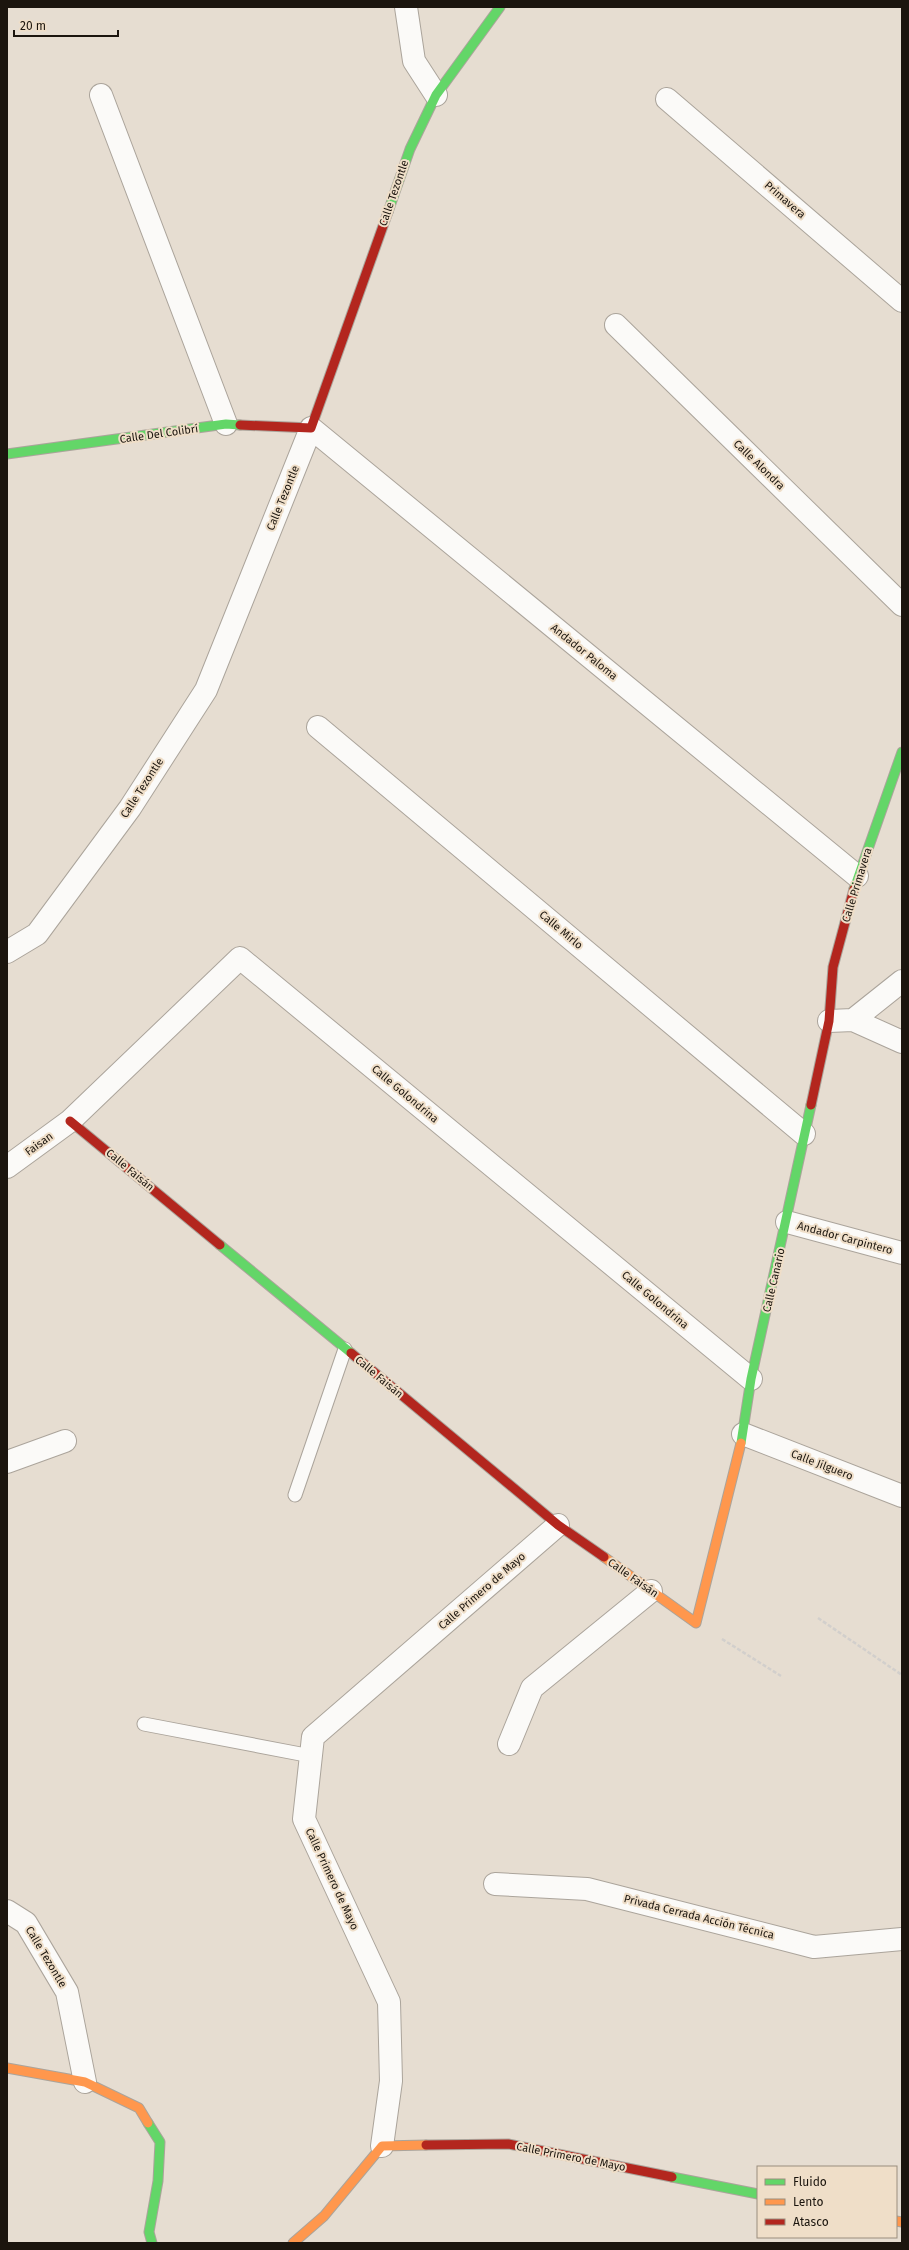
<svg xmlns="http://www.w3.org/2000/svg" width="909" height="2250" font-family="'Fira Sans',sans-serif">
  <rect width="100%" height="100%" fill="#e6ddd1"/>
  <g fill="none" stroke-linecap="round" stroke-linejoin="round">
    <defs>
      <path id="lane" d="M295,1495L345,1349
        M144,1724L311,1756"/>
      <path id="street" d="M406,7L414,61L436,95
        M101,95L226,424
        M667,99L902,301
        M616,325L902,605
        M318,727L804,1134
        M7,952L37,934L130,808L206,690L311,428L857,876
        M853,1020L902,1042
        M829,1021L853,1020L902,981
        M7,1167L70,1121L240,958L751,1379
        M787,1222L902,1253
        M743,1434L902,1496
        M7,1462L65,1441
        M509,1744L532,1688L651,1591
        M495,1884L587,1889L814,1947L902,1939
        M7,1911L26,1923L67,1992L85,2082
        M382,2146L391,2081L389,2002L304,1819L313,1737L558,1525"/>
      <path id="fast" d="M388,212L410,149L436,95L500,7
        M7,454L226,424L240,425
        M854,889L902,752
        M220,1245L351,1353
        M741,1443L751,1379L811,1105
        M148,2123L160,2142L158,2181L149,2232L152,2243
        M672,2177L758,2194"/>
      <path id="slow" d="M604,1557L696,1623L741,1443
        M7,2068L85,2082L139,2108L148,2123
        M896,2221L902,2222
        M293,2243L324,2216L382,2146L426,2145"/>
      <path id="jam" d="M240,425L311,428L388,212
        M811,1105L829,1021L833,967L854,889
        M70,1121L220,1245
        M351,1353L558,1525L604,1557
        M426,2145L508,2144L672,2177"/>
    </defs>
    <!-- lane casing -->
    <use href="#lane" stroke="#aba49b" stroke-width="15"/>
    <!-- street casing -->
    <use href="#street" stroke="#aba49b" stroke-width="24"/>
    <!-- fast casing -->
    <use href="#fast" stroke="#aba49b" stroke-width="11"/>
    <!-- slow casing -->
    <use href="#slow" stroke="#aba49b" stroke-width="11"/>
    <!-- jam casing -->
    <use href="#jam" stroke="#aba49b" stroke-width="11"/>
    <!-- path -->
    <path stroke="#d2cfcc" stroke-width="2.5" stroke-dasharray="4 2" stroke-linecap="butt" d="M818,1618L902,1675
      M722,1639L781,1676"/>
    <!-- lane -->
    <use href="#lane" stroke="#fbfaf8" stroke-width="13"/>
    <!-- street -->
    <use href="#street" stroke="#fbfaf8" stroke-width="22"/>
    <!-- fast -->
    <use href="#fast" stroke="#63d668" stroke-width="9"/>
    <!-- slow -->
    <use href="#slow" stroke="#ff974d" stroke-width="9"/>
    <!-- jam -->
    <use href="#jam" stroke="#b3261e" stroke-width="9"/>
  </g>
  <g text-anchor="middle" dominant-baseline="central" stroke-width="4" stroke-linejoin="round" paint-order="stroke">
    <!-- street labels -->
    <g font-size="11" fill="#1b150e" stroke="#efdec8">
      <text transform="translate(394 193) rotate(-71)">Calle Tezontle</text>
      <text transform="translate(785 200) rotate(41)">Primavera</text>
      <text transform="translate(159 434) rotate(-8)">Calle Del Colibrí</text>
      <text transform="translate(759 465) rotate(44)">Calle Alondra</text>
      <text transform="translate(283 498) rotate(-68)">Calle Tezontle</text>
      <text transform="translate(584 652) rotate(39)">Andador Paloma</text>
      <text transform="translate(142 788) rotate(-57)">Calle Tezontle</text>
      <text transform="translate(857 885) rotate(-73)">Calle Primavera</text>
      <text transform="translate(561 930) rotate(40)">Calle Mirlo</text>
      <text transform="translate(405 1094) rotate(40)">Calle Golondrina</text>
      <text transform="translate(39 1144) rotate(-36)">Faisan</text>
      <text transform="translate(130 1170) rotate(40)">Calle Faisán</text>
      <text transform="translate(845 1238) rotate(15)">Andador Carpintero</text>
      <text transform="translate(774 1280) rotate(-77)">Calle Canario</text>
      <text transform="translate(655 1300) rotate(40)">Calle Golondrina</text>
      <text transform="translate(379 1377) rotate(40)">Calle Faisán</text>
      <text transform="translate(822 1465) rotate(21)">Calle Jilguero</text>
      <text transform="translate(633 1578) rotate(35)">Calle Faisán</text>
      <text transform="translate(482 1591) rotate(-41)">Calle Primero de Mayo</text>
      <text transform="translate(332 1879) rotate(65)">Calle Primero de Mayo</text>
      <text transform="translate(699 1917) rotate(14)">Privada Cerrada Acción Técnica</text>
      <text transform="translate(46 1957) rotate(59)">Calle Tezontle</text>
      <text transform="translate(571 2157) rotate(11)">Calle Primero de Mayo</text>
    </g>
  </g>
  <!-- border -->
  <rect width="909" height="2250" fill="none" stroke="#1b150e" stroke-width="16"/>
  <!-- legend -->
  <rect x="757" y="2166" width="140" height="72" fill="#efdec8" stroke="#9a8e7e"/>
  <rect x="765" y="2179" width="20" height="6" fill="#63d668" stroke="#9a8e7e"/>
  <text x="793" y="2186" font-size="12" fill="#1b150e">Fluido</text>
  <rect x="765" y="2199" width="20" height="6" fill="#ff974d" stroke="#9a8e7e"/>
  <text x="793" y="2206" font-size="12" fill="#1b150e">Lento</text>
  <rect x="765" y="2219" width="20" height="6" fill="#b3261e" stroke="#9a8e7e"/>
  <text x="793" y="2226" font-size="12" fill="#1b150e">Atasco</text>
  <!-- scale -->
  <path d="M14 30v6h104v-6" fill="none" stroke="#1b150e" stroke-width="2"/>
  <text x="20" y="30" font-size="12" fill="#1b150e" stroke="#efdec8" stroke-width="3" paint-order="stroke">20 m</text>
</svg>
